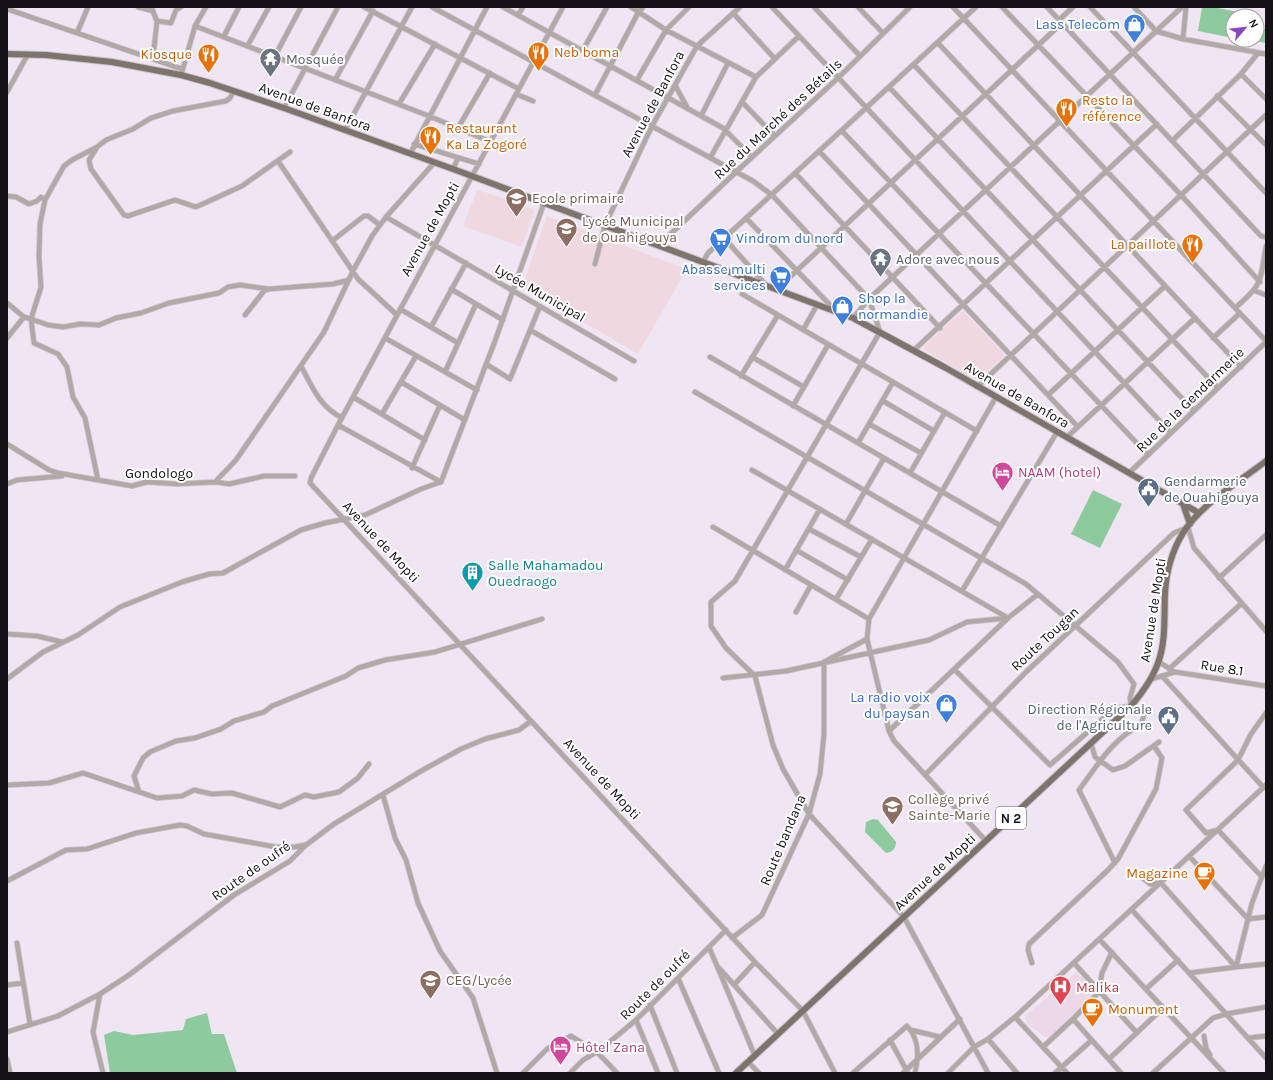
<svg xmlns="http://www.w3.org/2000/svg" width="1273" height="1080" font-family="Karla,sans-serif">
  <rect width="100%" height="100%" fill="#efe5f3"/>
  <!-- education -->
  <path fill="#f0d8e1" d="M479,190L533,209L534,212L522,247L463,226L477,191Z
    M547,216L683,268L685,272L639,352L636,353L525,288L523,284Z
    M961,312H964L1003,353V357L979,379H975L925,350L924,346Z"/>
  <!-- medical -->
  <path fill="#ecd8e9" d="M1077,972L1095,991L1096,998L1049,1038L1045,1037L1027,1024L1025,1016Z"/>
  <!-- green -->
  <path fill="#8dcb9e" d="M1202,7H1212L1244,13V16H1233V38L1198,31Z
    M1258,28L1266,29V43L1255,41Z
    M1093,490L1122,504L1100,548L1071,534Z
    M873,819L878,820L896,842C896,848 893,852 886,853L865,832L866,822Z
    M207,1013L212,1034H224L237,1073H110L104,1035L114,1031L133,1035L183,1030L186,1019Z"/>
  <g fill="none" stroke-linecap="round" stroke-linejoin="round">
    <defs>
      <path id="minor" d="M138,7L153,11
        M151,7L157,21L153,58
        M364,7L519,89
        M432,7L753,181L772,195L869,299L880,332L735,581L711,602V626L726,648L755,676L773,745L783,769L809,814L904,917L988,1073
        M503,7L723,128L752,157
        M563,7L338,425L311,478L310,483L755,962L803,1011L835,1073
        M631,7L666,30L756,77
        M772,7L1171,433
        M814,7L860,56
        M858,7L883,33
        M953,7L1266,341
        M1002,7L1181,195L1260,282
        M1047,7L1261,236L1266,237
        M1090,7L1266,193
        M1134,7L1156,31L1183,39L1266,54
        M7,9L182,69
        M733,13L775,59L799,36
        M518,15L523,7
        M1059,20L1073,7
        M157,21L171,23L176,10L181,7
        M195,26L429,116L491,142
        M77,33L88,7
        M224,36L239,7
        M1183,39L1186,7
        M938,43L1241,367
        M248,45L269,7
        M583,50L607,7
        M275,56L301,7
        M914,65L1218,388
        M182,72L195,26L206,7
        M1241,74L1266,99
        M335,80L373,11
        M637,80L666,30L689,7
        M675,85L688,109
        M889,87L1194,411
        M234,91L230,98L226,101L173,111L151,118L133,129L106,140L97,147L72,160L64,166L45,200L40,224L39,257L41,287L31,319L48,325L63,327L80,324L99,325L116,318L141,313L169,303L219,293L228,287L240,285L269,289
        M7,92L28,54
        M516,94L533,101
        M595,95L638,13L643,7
        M1217,96L1266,145
        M742,102L775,136
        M399,104L435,44
        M284,108L338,7
        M701,116L728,63
        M458,128L490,73
        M345,130L412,7
        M842,131L1148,455
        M1172,141L1241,74L1258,53
        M414,144L479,164
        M96,149L89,160L91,169L124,215L128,216L175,200L196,207L242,186L290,152
        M819,151L1078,427
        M410,154L487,7
        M710,158L756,77L775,59
        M278,161L358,279L397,315
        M453,169L458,158
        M795,173L940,328
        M7,196L16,197L29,204L37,201L41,197L45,200
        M386,217L634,361
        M746,218L835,310
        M724,238L766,285
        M332,241L364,216H368L380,225
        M659,245L736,172L838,78L910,7
        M703,262L708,253L976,7
        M595,264L605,225L652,126L697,46L740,7
        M451,289L503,320
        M777,289L1062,23
        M1255,291L1266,295
        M742,294L977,431
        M7,303L24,317L31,319L34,343L58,354L67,367L73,397L85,418L98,480
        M1235,308C1263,284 1260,282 1266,246
        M400,309L458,343
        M245,315L264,291L269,289L333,284L349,280
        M853,318L869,299L1182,7
        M431,327L466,263
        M530,330L615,379
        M803,330L817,305
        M7,338L24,317
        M385,338L477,390
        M1213,338L1240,313
        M914,350L1157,124
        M710,357L1001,526
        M752,357L804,387
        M486,364L510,379L540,306
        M301,366C313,388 319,406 342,418
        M445,372L476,304
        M741,376L778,315
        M401,382L465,420
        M977,387L1266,115
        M695,392L1026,584L1118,662L1134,684L1130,698L1131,706L1115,708L1050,765L954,669
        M1048,395L1165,286
        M353,397L425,440
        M883,401L934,431
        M793,406L828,345
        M382,414L416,356
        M869,424L921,453
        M338,425L441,482
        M1067,437L1195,318
        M858,443L893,382
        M7,444L49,470L58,473L132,486L147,482L177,484L215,482L229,484L264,476H295
        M412,468L440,405
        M910,473L945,412
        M1129,473L1266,342
        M215,482L236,460L324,332L353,271L372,236L386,217L434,163
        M441,482L495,341L544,203
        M7,484L17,480L62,476
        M846,524L884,458
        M713,527L869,619
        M809,529L861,557
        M796,550L848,580
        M785,570L820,509
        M1219,578L1266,535
        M962,591L1057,432
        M836,599L872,539
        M796,612L811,585
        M7,634L37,636L62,642
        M867,639L889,731L894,741L986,841
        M1169,669L1241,604
        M1175,672L1266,686
        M1162,676L1263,787H1266
        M723,678L786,671L929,640L967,622L1008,618L752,470
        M7,679L43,652L78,635L120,607L182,582L209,574L223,573L301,530L325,523L365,515L421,489L441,482
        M1152,679L1175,672L1159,662
        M889,731L1008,618L1038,594
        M1091,743L1095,757L1113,770L1125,766L1159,742
        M925,775L1026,672L1174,533L1188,527L1194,548L1266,631
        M7,785L49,783L83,773L157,798L182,796L194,790L212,794L232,793L280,807L305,795L314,797L339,792L358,778L369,764
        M139,792L134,776L143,758L150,752L176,741L195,738L221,729L234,721L264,712L272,706L346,676L358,668L385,660L435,652L542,619
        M383,795L395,838L406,860L418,903L440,951L473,998L497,1073
        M1190,857L1248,919L1266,917
        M1115,863L1079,790C1097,766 1113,738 1141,725L1144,715
        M1135,872L1150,884L1161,883L1236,967L1266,964
        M1262,877L1218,830L1206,833L1186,810L1238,760L1251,734L1266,713
        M7,881L66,850L87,849L136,833L180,825L187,826L204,834L276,847H294L305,845
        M1132,910L1266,1058
        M732,938L762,915L809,814L820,774L824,734V662L867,639L869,619L996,397
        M1100,940L1224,1073
        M17,943L30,1024
        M709,947L755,1056
        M1032,963L1028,950L1029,944L1108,870L1118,859L1156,789L1162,758L1154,746
        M1074,963L1137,1033
        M719,968L778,1034
        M1189,973L1236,967L1252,903L1266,866
        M678,978L719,1073
        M7,985L23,983
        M734,985L755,962
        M1146,989L1178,960
        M100,994L93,1032L103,1073
        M650,1005L677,1073
        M1015,1017L1067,1073
        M1073,1019L1121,1073
        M636,1020L658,1073
        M911,1030L940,1037
        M7,1032L58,1016L100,994L129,975L234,895L290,861L306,845L334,824L421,771L461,749L485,739L519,730L531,721
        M1204,1036L1206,1048L1210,1055
        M1248,1038L1266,1036
        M988,1039L1017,1073
        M890,1040L908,1073
        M1043,1047L1073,1019L1099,992L1102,973L1112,952
        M7,1059L10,1073
        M1109,1059L1163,1008
        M748,1062L759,1073
        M523,1073L547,1049L571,1036L597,1052L617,1073
        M570,1073L583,1060L600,1050L636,1020L726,930
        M853,1073L907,1026C919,1038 919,1057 915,1073
        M903,1073L960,1019
        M948,1073L974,1047L988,1039L1015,1017L1266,785
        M1055,1073L1092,1040
        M1153,1073L1213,1018L1226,1014L1266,1007"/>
      <path id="major" d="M7,54L46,55L112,62L181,75L210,83L284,108L453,169L853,318L946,368L1199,513
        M1183,504L1190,524
        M736,1073L1131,706C1142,693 1152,680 1158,663C1166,642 1164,616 1165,594C1166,572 1172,551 1183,533C1201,504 1239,482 1266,461"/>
    </defs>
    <!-- minor casing -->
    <use href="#minor" stroke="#ccc3d0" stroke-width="6"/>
    <!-- major casing -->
    <use href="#major" stroke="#ccc3d0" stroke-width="8"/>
    <!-- minor -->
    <use href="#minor" stroke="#b0a9a5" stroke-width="4.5"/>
    <!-- major -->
    <use href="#major" stroke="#7f746c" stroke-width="6"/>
  </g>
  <!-- icons -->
  <defs>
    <symbol id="shop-pin" viewBox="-11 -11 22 30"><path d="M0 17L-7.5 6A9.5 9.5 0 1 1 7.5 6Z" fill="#3f7fe0" stroke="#fff"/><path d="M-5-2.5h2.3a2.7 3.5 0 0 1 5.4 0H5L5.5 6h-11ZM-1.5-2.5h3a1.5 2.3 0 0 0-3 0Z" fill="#fff"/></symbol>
    <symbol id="restaurant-pin" viewBox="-11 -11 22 30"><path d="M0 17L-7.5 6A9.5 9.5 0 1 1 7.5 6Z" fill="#e8710a" stroke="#fff"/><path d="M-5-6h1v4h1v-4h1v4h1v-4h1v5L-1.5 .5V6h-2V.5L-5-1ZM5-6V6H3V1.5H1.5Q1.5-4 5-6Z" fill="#fff"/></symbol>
    <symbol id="temple-pin" viewBox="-11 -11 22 30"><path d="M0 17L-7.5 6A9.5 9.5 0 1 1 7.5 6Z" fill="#6b7280" stroke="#fff"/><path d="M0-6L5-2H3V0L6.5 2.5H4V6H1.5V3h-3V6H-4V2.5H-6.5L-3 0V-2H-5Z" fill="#fff"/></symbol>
    <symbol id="school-pin" viewBox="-11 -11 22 30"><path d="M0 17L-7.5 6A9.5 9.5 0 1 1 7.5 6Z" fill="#8d6e63" stroke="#fff"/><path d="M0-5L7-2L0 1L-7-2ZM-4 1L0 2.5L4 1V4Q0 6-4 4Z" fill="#fff"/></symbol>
    <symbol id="supermarket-pin" viewBox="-11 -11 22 30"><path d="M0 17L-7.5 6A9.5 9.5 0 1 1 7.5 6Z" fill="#3f7fe0" stroke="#fff"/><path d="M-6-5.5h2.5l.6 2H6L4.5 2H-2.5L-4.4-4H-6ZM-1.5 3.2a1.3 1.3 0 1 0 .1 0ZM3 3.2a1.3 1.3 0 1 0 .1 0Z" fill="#fff"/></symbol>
    <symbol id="hotel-pin" viewBox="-11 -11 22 30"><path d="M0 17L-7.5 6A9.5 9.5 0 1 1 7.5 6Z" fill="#d1479c" stroke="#fff"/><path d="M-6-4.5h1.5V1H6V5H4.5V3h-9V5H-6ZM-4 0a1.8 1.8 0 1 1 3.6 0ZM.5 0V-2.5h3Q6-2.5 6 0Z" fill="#fff"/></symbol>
    <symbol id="civic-pin" viewBox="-11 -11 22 30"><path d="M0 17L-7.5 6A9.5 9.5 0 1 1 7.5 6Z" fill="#5c6f8a" stroke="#fff"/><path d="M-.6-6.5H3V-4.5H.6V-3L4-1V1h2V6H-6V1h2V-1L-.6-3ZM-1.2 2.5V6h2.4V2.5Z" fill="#fff"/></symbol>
    <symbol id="building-pin" viewBox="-11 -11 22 30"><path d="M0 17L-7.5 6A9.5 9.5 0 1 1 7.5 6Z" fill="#0f9aa8" stroke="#fff"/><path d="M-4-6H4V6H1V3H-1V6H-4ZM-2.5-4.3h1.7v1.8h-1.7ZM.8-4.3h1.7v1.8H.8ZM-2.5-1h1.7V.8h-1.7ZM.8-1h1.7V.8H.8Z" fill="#fff"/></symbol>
    <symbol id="cafe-pin" viewBox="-11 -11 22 30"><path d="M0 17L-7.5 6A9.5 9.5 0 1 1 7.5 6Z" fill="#e8710a" stroke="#fff"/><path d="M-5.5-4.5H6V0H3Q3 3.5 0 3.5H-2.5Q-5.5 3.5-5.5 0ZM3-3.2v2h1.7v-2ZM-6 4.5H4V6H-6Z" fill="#fff"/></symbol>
    <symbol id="hospital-pin" viewBox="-11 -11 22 30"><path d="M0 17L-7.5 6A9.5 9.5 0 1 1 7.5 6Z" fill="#e0444e" stroke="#fff"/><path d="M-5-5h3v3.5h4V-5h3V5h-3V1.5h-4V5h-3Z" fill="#fff"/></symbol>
  </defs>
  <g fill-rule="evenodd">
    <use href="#shop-pin" x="1122" y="12" width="25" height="34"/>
    <use href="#restaurant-pin" x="526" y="40" width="25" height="34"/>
    <use href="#restaurant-pin" x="196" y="42" width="25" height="34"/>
    <use href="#temple-pin" x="258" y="46" width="25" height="34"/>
    <use href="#restaurant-pin" x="1054" y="96" width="25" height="34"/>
    <use href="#restaurant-pin" x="418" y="124" width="25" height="34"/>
    <use href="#school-pin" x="504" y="186" width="25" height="34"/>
    <use href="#school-pin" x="554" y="216" width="25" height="34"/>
    <use href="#supermarket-pin" x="708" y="226" width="25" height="34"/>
    <use href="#restaurant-pin" x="1180" y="232" width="25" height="34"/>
    <use href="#temple-pin" x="868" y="246" width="25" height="34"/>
    <use href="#supermarket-pin" x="768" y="264" width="25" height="34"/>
    <use href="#shop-pin" x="830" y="294" width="25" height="34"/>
    <use href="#hotel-pin" x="990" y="460" width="25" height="34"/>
    <use href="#civic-pin" x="1136" y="476" width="25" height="34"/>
    <use href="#building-pin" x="460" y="560" width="25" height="34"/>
    <use href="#shop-pin" x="934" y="692" width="25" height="34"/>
    <use href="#civic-pin" x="1156" y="704" width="25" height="34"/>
    <use href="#school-pin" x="880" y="794" width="25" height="34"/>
    <use href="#cafe-pin" x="1192" y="860" width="25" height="34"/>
    <use href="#school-pin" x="418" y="968" width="25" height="34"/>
    <use href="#hospital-pin" x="1048" y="974" width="25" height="34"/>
    <use href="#cafe-pin" x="1080" y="996" width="25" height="34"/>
    <use href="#hotel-pin" x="548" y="1034" width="25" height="34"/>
  </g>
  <g text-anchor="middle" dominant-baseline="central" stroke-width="4" stroke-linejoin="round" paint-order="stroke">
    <!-- shield labels -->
    <rect fill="#fff" stroke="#5b595d" stroke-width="1" x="996" y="807" width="30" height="22" rx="3"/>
    <g font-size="13" font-weight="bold" fill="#151217">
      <text x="1011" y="818">N 2</text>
    </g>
    <!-- shop labels -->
    <g font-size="14" fill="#366cbe" stroke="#fff" text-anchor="end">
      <text x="1120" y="24">Lass Telecom</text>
      <text x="736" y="238" text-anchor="start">Vindrom du nord</text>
      <text x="766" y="269">Abasse multi<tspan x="766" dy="16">services</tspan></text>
      <text x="858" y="298" text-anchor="start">Shop la<tspan x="858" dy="16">normandie</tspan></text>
      <text x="930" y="697">La radio voix<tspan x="930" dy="16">du paysan</tspan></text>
    </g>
    <!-- food labels -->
    <g font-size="14" fill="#c56008" stroke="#fff" text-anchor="start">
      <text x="554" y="52">Neb boma</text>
      <text x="192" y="54" text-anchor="end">Kiosque</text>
      <text x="1082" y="100">Resto la<tspan x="1082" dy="16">référence</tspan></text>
      <text x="446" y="128">Restaurant<tspan x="446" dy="16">Ka La Zogoré</tspan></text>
      <text x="1176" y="244" text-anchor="end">La paillote</text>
      <text x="1188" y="873" text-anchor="end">Magazine</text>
      <text x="1108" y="1009">Monument</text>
    </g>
    <!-- worship labels -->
    <g font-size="14" fill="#5b616d" stroke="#fff" text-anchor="start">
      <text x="286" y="59">Mosquée</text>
      <text x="896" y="259">Adore avec nous</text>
    </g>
    <!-- street labels -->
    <g font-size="14" fill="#151217" stroke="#fff">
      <text transform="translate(653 104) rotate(-62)">Avenue de Banfora</text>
      <text transform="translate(315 107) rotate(20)">Avenue de Banfora</text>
      <text transform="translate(778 119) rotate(-43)">Rue du Marché des Bétails</text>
      <text transform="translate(430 229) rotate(-61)">Avenue de Mopti</text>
      <text transform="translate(540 293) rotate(30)">Lycée Municipal</text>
      <text transform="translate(1017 395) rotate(30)">Avenue de Banfora</text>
      <text transform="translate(1190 400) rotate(-44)">Rue de la Gendarmerie</text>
      <text x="159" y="473">Gondologo</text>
      <text transform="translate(381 542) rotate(47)">Avenue de Mopti</text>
      <text transform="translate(1153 610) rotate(-81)">Avenue de Mopti</text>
      <text transform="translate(1045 639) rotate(-43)">Route Tougan</text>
      <text transform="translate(1222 668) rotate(9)">Rue 8.1</text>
      <text transform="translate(602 779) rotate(47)">Avenue de Mopti</text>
      <text transform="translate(783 840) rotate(-67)">Route bandana</text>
      <text transform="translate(251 871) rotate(-35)">Route de oufré</text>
      <text transform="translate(935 872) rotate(-43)">Avenue de Mopti</text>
      <text transform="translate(655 985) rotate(-45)">Route de oufré</text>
    </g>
    <!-- education labels -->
    <g font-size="14" fill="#785e54" stroke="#fff" text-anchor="start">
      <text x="532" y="198">Ecole primaire</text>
      <text x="582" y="221">Lycée Municipal<tspan x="582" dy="16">de Ouahigouya</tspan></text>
      <text x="908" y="799">Collège privé<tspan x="908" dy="16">Sainte-Marie</tspan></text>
      <text x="446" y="980">CEG/Lycée</text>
    </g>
    <!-- hotel labels -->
    <g font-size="14" fill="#b23c85" stroke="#fff" text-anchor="start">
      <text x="1018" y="472">NAAM (hotel)</text>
      <text x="576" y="1047">Hôtel Zana</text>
    </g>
    <!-- service labels -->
    <g font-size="14" fill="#4e5e75" stroke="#fff" text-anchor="start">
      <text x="1164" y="481">Gendarmerie<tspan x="1164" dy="16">de Ouahigouya</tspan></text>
      <text x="1152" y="709" text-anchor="end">Direction Régionale<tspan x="1152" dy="16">de l'Agriculture</tspan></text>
    </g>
    <!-- culture labels -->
    <g font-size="14" fill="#0d838f" stroke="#fff" text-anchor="start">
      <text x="488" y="565">Salle Mahamadou<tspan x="488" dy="16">Ouedraogo</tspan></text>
    </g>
    <!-- health labels -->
    <g font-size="14" fill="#be3a42" stroke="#fff" text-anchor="start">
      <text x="1076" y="987">Malika</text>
    </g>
  </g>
  <!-- border -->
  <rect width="1273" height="1080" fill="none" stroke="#151217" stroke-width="16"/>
  <!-- north arrow -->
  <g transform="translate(1245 28) rotate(62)"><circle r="19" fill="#ffffff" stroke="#a1a0a2"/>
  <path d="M0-3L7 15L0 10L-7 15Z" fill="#8947bc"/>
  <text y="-6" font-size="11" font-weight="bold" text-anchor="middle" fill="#151217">N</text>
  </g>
</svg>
